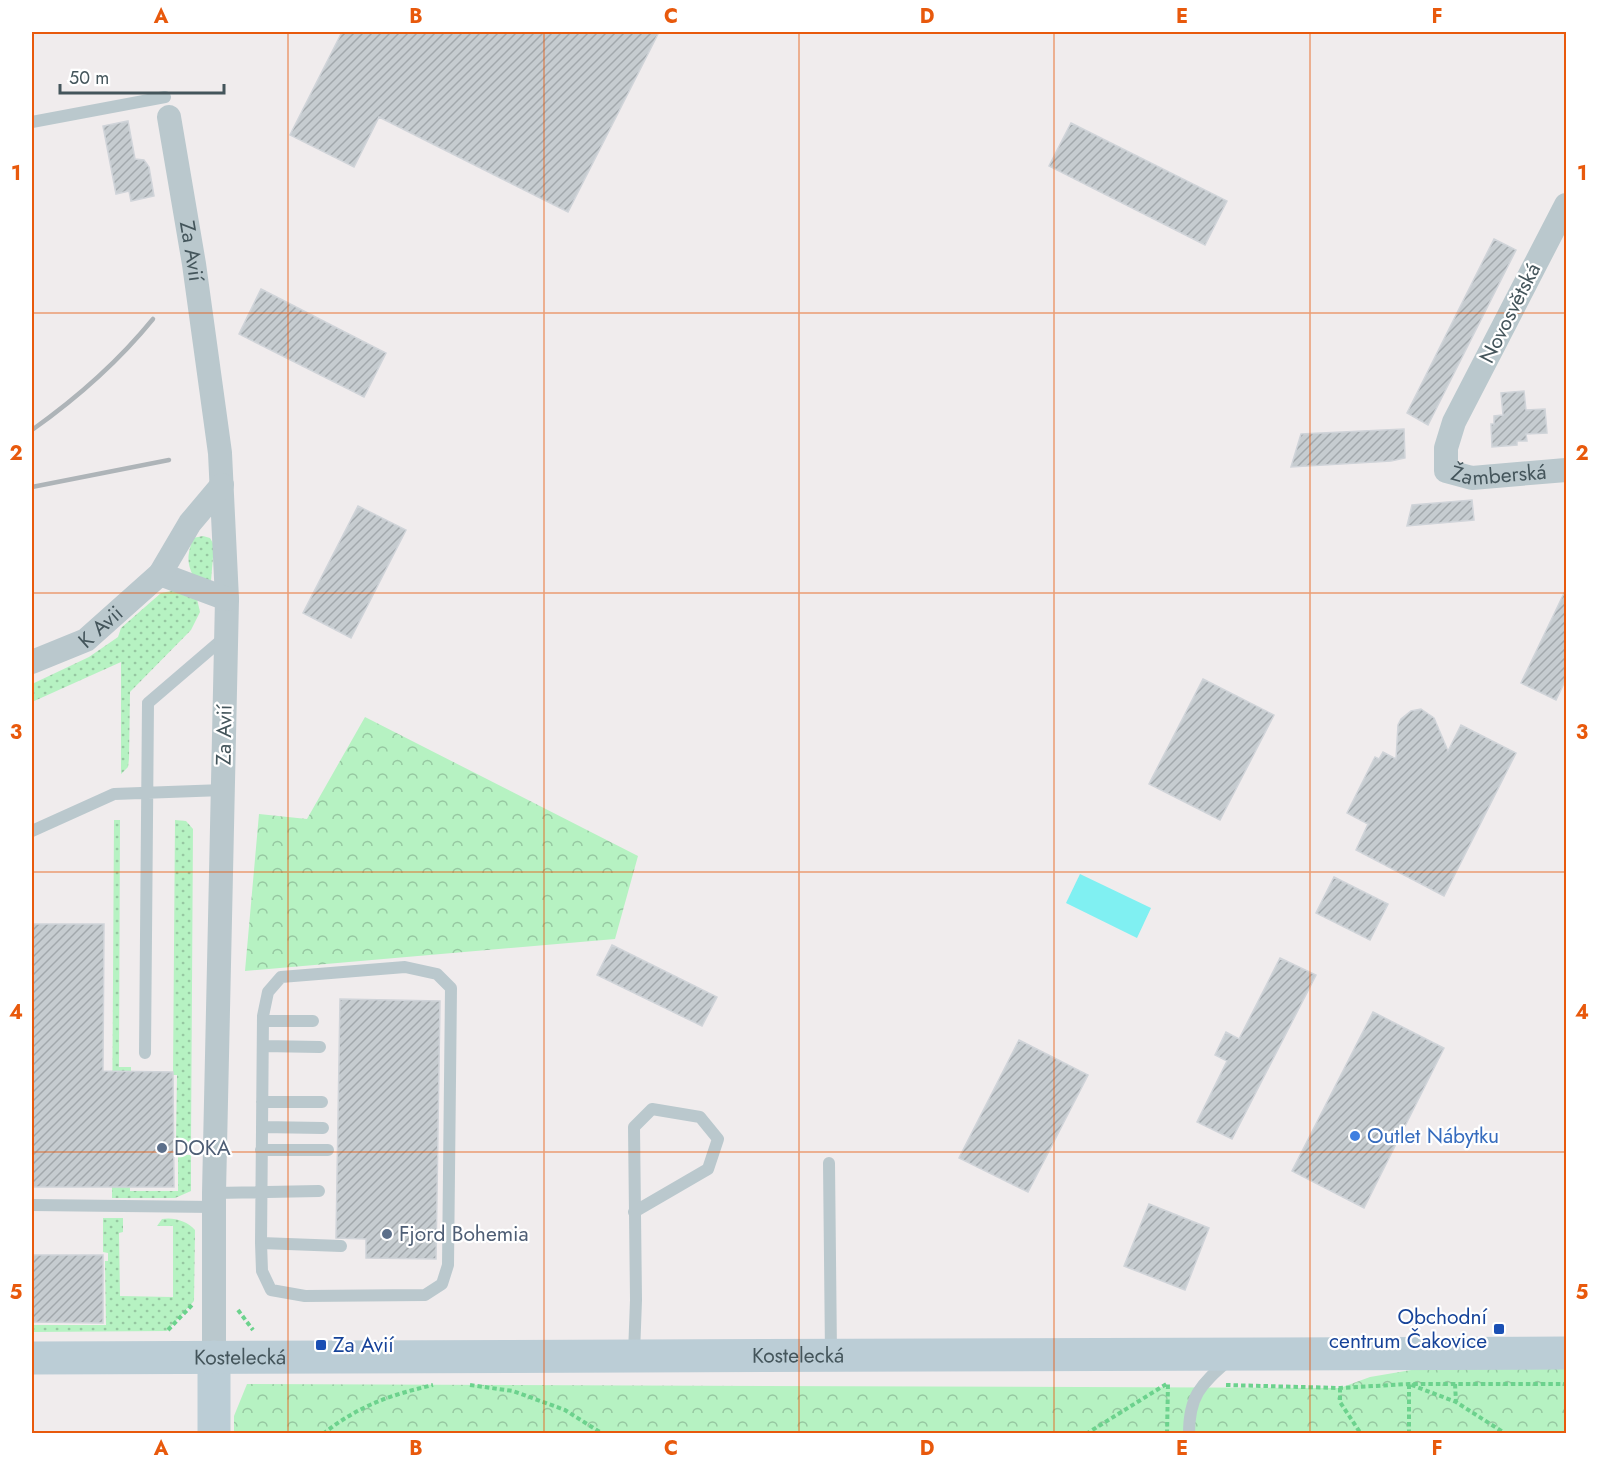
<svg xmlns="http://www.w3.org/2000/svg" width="1598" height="1465" font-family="Jost,sans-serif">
  <defs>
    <pattern id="grass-dots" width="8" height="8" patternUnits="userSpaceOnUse" patternTransform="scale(1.5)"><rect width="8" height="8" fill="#b6f2c2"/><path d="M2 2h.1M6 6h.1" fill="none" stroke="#96c7a1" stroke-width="1.8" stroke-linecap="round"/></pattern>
    <pattern id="forest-crowns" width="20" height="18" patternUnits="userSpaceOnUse" patternTransform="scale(1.5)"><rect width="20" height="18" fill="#b6f2c2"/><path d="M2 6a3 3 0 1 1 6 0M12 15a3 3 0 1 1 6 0" fill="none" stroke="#96c7a1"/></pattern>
    <pattern id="building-hatch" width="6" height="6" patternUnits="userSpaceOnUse" patternTransform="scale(1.5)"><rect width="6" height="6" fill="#c6ccd0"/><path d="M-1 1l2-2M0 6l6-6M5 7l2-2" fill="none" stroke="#a2a8ac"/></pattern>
  </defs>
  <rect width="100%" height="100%" fill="#f0eced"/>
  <!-- grass -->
  <path fill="url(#grass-dots)" d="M203,536L210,538L214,545L211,581L193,576C186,561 188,554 193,538Z
    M177,590L197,599L200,612L191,630L130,692L129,759L128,767L121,774V662L32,702V684L89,657L118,637L121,628L161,593Z
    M114,820H120L119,1067H131V1144H112Z
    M175,820L186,821L193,829L191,1144H186V1141H176L177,1075H173Z
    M112,1154H130V1191H178V1155H191V1191L175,1198H112Z
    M103,1218H123V1232L119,1233L120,1296L173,1297V1226H157L162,1219C174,1217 187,1221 195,1230L194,1301L167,1331L32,1332V1325H106L105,1261H108V1253L103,1252Z"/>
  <!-- forest -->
  <path fill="url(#forest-crowns)" d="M365,717L638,856L615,939L245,971L259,814L307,819Z
    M1566,1367V1433L234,1434V1416L247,1384L1340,1388L1370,1377L1423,1368Z"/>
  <!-- water -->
  <path fill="#80f0f2" d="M1080,874L1151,908L1137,938L1066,903Z"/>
  <!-- building -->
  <path fill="url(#building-hatch)" stroke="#d0d4d9" stroke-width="1.5" d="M342,32H659L568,212L379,117L354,167L290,135Z
    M128,121L135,159L144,160L149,167L154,196L131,201L129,191L116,194L103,126Z
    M1071,123L1227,201L1205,245L1049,166Z
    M1494,239L1516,250L1428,425L1407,413Z
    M261,289L386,353L364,397L239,334Z
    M1524,391L1526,410L1545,409L1547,433L1526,434L1527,441H1517V445L1492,447L1491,424H1494V416L1503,415L1501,393Z
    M1404,429L1405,458L1391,461L1291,467L1301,434Z
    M1472,500L1474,520L1407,526L1412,505Z
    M358,506L406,530L351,638L303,613Z
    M1566,589V679L1556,700L1521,683Z
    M1203,679L1274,715L1220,820L1149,784Z
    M1421,709L1434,718L1448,751L1461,725L1516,753L1444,896L1356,850L1368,824L1347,813L1375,757L1379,759L1383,752L1396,759L1398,725L1401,719L1411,711Z
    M1334,877L1388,904L1370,940L1316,913Z
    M32,924H104L103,1071L173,1072L174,1187H32Z
    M612,945L717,997L702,1026L597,975Z
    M1280,958L1316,975L1232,1139L1197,1122L1227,1061L1215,1055L1226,1032L1239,1039Z
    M340,999L440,1001L436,1259L366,1258V1239L336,1238Z
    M1373,1012L1444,1048L1364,1208L1292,1171Z
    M1019,1040L1088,1075L1028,1192L959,1158Z
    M1149,1204L1209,1228L1185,1290L1124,1266Z
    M32,1255H103V1323L32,1322Z"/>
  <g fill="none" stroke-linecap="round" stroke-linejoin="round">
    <!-- path -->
    <path stroke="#6cd28d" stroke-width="4" stroke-dasharray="4.5 3" stroke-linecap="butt" d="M238,1310L253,1330
      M168,1330L192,1305
      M1455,1384L1456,1402
      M470,1385L513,1391L565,1410L603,1434
      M1226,1385L1340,1388L1409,1384H1566
      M1340,1388V1402L1361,1434
      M323,1434C358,1406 390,1395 433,1385
      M1086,1434L1168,1383
      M1167,1434L1168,1383
      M1409,1434V1384L1456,1402L1506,1434"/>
    <!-- lane -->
    <path stroke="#bac8cd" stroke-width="12" d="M32,122L165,97
      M32,831L114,794L223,790
      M405,967L437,974L451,988L448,1265L442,1284L425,1295L305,1296L271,1290L262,1271L261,1243L263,1016L268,992L281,977Z
      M263,1021H313
      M263,1046L320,1047
      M145,1053L148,703L225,637
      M262,1102H322
      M262,1127L323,1128
      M261,1150H328
      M829,1163L831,1354
      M214,1193L319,1191
      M32,1205L214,1207
      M261,1243L341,1246
      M634,1354L636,1300L634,1127L652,1109L700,1117L718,1139L708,1169L634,1212
      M1189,1434C1189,1394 1202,1384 1229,1360"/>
    <!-- street -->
    <g stroke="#bac8cd" stroke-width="24">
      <path id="s1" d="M169,117L194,264L220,453L227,599L214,1193V1357"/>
      <path id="s2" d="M1566,205L1454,422L1446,448V471L1472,478L1566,470"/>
      <path d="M160,574L227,599"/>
      <path id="s3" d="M32,662L86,640L160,574L190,523L222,485"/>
    </g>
    <!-- secondary -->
    <g stroke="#bbcdd6" stroke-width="33">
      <path d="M214,1357V1434"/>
      <path id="s4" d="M32,1358L1566,1353"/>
    </g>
    <!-- rail -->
    <path stroke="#aeb4b8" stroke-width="4.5" d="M32,430C77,398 118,362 153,319
      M32,487L169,460"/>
  </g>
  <!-- grid -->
  <path fill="none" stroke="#e8590c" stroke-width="1.5" stroke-opacity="0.55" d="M288,32V1434M544,32V1434M799,32V1434M1054,32V1434M1310,32V1434M32,313H1566M32,593H1566M32,872H1566M32,1152H1566"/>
  <!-- markers -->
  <circle fill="#3f7fe0" stroke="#fff" stroke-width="2" cx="1355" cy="1136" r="6"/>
  <g fill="#5c6f8a" stroke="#fff" stroke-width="2">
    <circle cx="162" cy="1148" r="6"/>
    <circle cx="387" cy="1234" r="6"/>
  </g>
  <g fill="#1a4fb4" stroke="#fff" stroke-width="2">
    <rect x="1493" y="1323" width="12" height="12" rx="3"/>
    <rect x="315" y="1339" width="12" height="12" rx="3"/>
  </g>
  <g text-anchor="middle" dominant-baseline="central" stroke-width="4.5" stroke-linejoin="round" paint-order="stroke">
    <!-- street labels -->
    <g font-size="21" fill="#44555b" stroke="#fff">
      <text stroke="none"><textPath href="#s1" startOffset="136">Za Avií</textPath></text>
      <text transform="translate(1510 313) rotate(-63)">Novosvětská</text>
      <text stroke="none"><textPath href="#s2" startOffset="348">Žamberská</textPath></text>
      <text stroke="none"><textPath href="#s3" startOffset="78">K Avii</textPath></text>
      <text transform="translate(224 735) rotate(-89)">Za Avií</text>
      <text stroke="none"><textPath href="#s4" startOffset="766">Kostelecká</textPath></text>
      <text stroke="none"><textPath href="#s4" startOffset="208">Kostelecká</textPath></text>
    </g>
    <!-- shop labels -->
    <g font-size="21" fill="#366cbe" stroke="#fff" text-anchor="start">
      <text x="1367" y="1136">Outlet Nábytku</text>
    </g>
    <!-- service labels -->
    <g font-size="21" fill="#4e5e75" stroke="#fff" text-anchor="start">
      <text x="174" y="1148">DOKA</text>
      <text x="399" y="1234">Fjord Bohemia</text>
    </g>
    <!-- transit labels -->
    <g font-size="21" fill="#164399" stroke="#fff" text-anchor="end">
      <text x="1487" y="1317">Obchodní<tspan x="1487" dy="24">centrum Čakovice</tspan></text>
      <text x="333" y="1345" text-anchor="start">Za Avií</text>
    </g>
  </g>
  <!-- border -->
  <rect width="1598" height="1465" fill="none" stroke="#ffffff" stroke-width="66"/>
  <!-- scale -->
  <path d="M60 84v9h164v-9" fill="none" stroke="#44555b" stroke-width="3"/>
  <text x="69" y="84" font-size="18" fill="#44555b" stroke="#ffffff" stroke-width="4.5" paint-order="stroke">50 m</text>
  <rect x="33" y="33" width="1532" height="1399" fill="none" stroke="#e8590c" stroke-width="2"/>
  <g font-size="20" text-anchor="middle" font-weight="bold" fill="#e8590c">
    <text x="161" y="23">A</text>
    <text x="416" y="23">B</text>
    <text x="671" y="23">C</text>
    <text x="927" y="23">D</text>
    <text x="1182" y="23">E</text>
    <text x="1437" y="23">F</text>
    <text x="16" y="180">1</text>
    <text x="1582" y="180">1</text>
    <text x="16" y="460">2</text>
    <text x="1582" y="460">2</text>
    <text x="16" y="739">3</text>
    <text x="1582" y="739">3</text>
    <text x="16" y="1019">4</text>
    <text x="1582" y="1019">4</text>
    <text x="16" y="1299">5</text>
    <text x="1582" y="1299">5</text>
    <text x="161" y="1455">A</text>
    <text x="416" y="1455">B</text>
    <text x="671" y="1455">C</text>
    <text x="927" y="1455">D</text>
    <text x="1182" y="1455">E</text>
    <text x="1437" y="1455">F</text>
  </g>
</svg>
